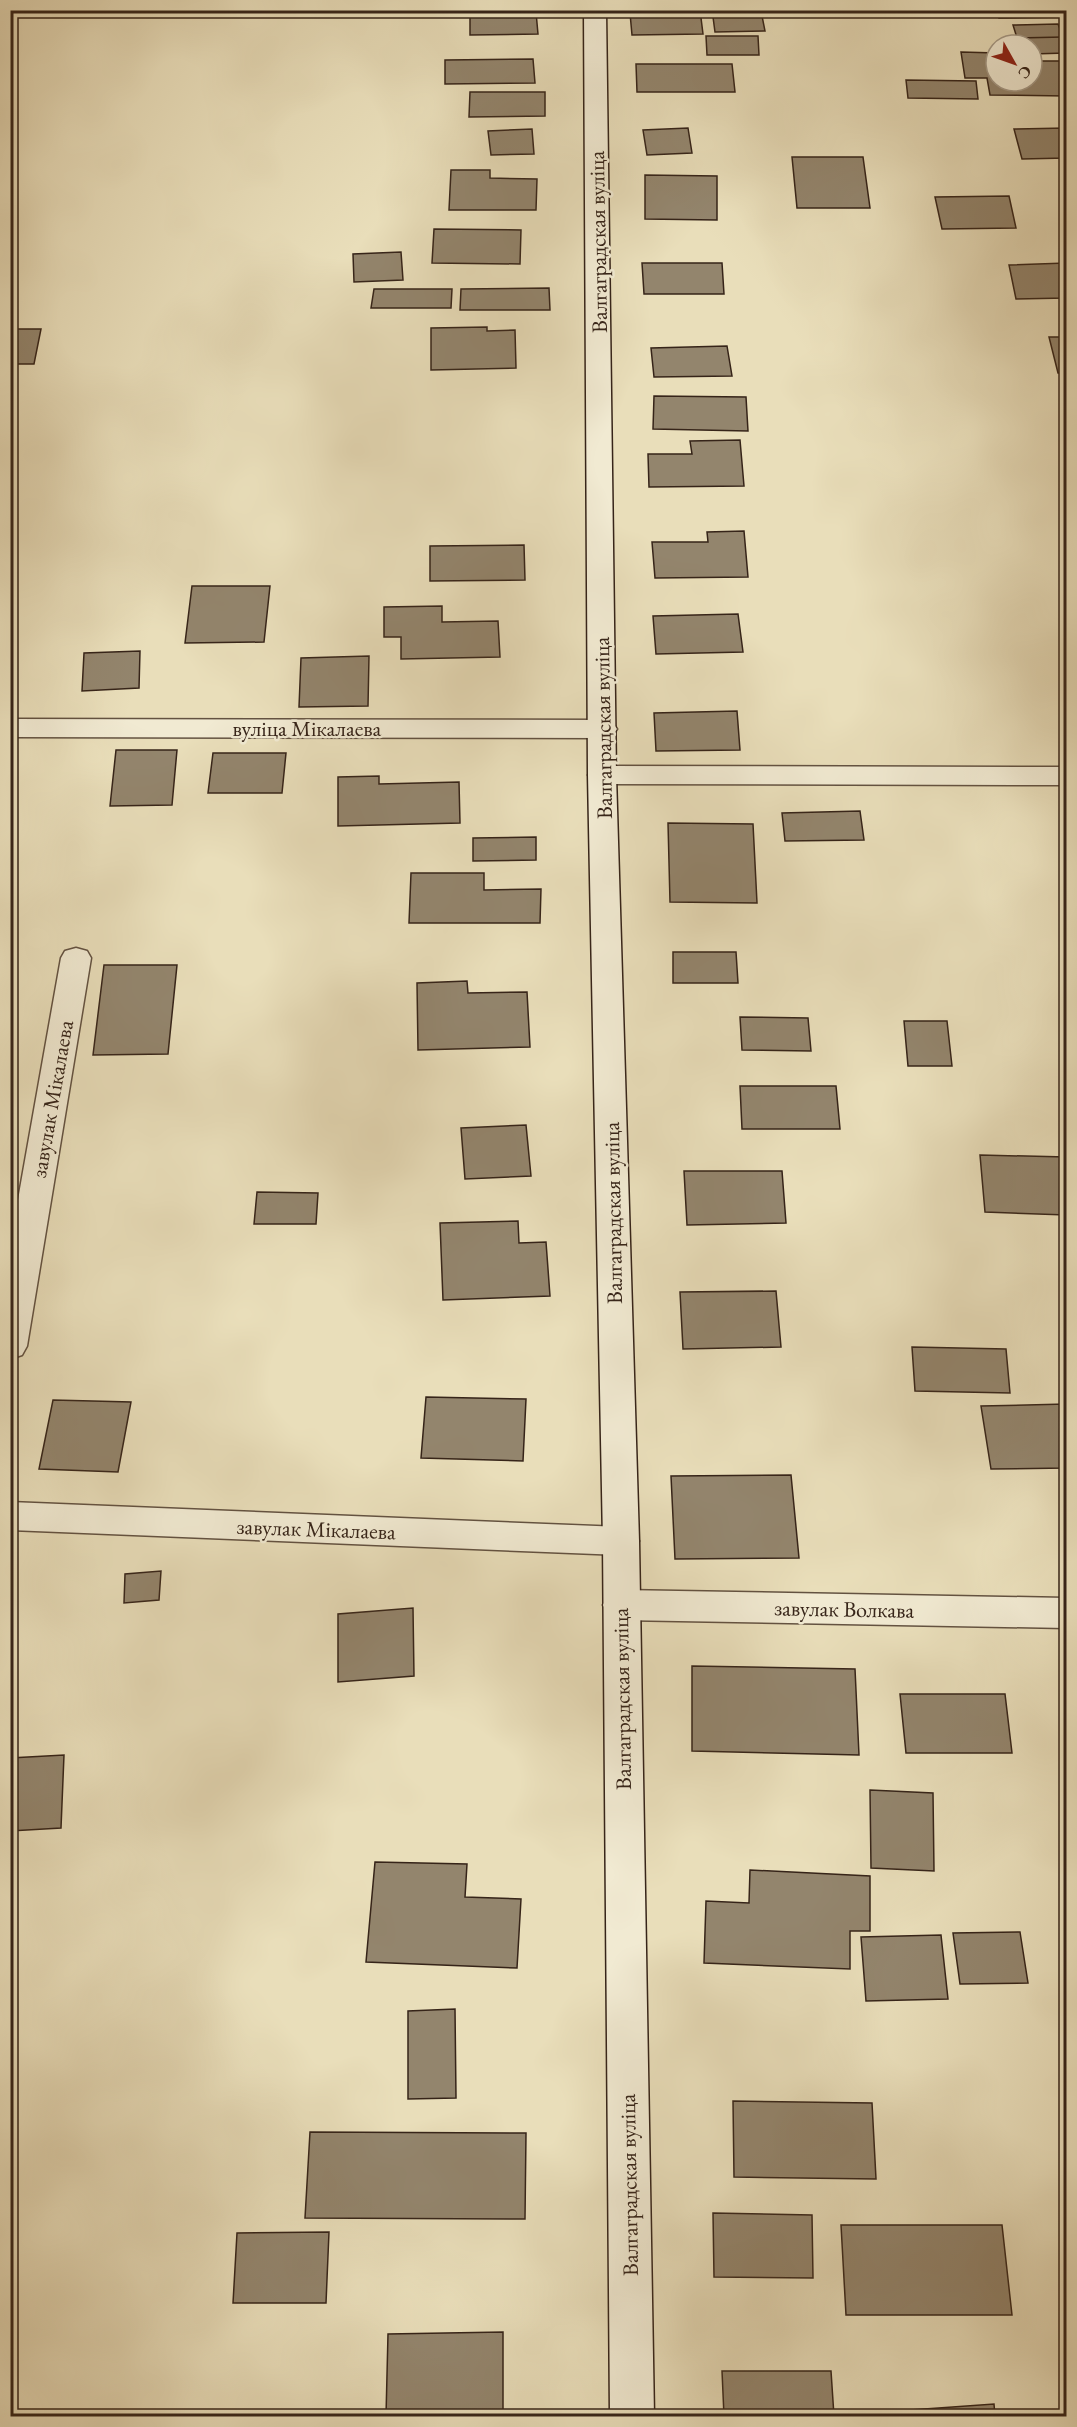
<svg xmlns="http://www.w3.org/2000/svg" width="1077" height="2427" font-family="'EB Garamond',serif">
  <rect width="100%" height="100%" fill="#e9deba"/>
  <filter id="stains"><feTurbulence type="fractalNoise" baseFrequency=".00333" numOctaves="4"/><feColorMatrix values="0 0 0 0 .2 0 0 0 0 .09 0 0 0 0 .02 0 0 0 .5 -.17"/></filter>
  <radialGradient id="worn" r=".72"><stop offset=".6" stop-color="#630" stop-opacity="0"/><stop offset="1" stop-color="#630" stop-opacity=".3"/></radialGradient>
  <!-- building -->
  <path fill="#93856d" stroke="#362419" stroke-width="1.5" d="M663,10H700L703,34L632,35L630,13H664Z
    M998,10H1065L1066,17L999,18Z
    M536,12L538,34L470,35V13Z
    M762,16L765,31L715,32L713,17Z
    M1058,24L1063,37L1017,38L1013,25Z
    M706,36H758L759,55H707Z
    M1063,37L1066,53L1032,54V45H1019L1017,38Z
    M961,52L996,53V81H1032V61H1066V96L990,95L987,78H965Z
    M533,59L535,83L445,84V60Z
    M636,64H732L735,92H637Z
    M906,80L976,81L978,99L908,98Z
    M470,92H545V116L469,117Z
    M688,128L692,153L647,155L643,130Z
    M1066,128V158L1022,159L1014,129Z
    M532,129L534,154L491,155L488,131Z
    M792,157H863L870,208H797Z
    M451,170H490V178L537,179L536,210H449Z
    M645,175L717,176V220L645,219Z
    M1009,196L1016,228L942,229L935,197Z
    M434,229L521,230L520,264L432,263Z
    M401,252L403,280L354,282L353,254Z
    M642,263H722L724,294H644Z
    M1066,263V298L1016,299L1009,265Z
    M549,288L550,310H460L461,289Z
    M374,289H452L451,308H371Z
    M487,327V331L515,330L516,368L431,370V328Z
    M10,329H41L34,364H10Z
    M1049,337H1066V373H1058Z
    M727,346L732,376L654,377L651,348Z
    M654,396L746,397L748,431L653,429Z
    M740,440L744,486L649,487L648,454H692L690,441Z
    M744,531L748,577L655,578L652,542H708L707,532Z
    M524,545L525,580L430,581V546Z
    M192,586H270L264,642L185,643Z
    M442,606V622L498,621L500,657L401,659V637H384V607Z
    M738,614L743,652L656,654L653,616Z
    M140,651L139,688L82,691L84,653Z
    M369,656L368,706L299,707L301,658Z
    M737,711L740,750L656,751L654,713Z
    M116,750H177L172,805L110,806Z
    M213,753H286L282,793H208Z
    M379,776V784L459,782L460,823L338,826V777Z
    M860,811L864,840L785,841L782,813Z
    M668,823L753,824L757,903L670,902Z
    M536,837V860L473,861V838Z
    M411,873H484V890L541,889L540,923H409Z
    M673,952H736L738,983H673Z
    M104,965H177L168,1054L93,1055Z
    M467,981L468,993L527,992L530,1047L418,1050L417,983Z
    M740,1017L808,1018L811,1051L742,1050Z
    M904,1021H947L952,1066H908Z
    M740,1086H836L840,1129H742Z
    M526,1125L531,1176L465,1179L461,1128Z
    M980,1155L1066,1157V1215L985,1212Z
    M684,1171H782L786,1223L687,1225Z
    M257,1192L318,1193L316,1224H254Z
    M518,1221L519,1243L546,1242L550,1296L443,1300L440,1223Z
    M776,1291L781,1347L683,1349L680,1292Z
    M912,1347L1006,1349L1010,1393L915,1391Z
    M426,1397L526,1399L523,1461L421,1458Z
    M53,1400L131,1402L118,1472L39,1469Z
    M1066,1404V1468L991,1469L981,1406Z
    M791,1475L799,1558L675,1559L671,1476Z
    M161,1571L159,1600L124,1603L125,1574Z
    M413,1608L414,1676L338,1682V1614Z
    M692,1666L855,1669L859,1755L692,1751Z
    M900,1694H1005L1012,1753H906Z
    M64,1755L61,1828L10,1831V1758Z
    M870,1790L933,1793L934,1871L871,1868Z
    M375,1862L467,1864L465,1897L521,1899L517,1968L366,1962Z
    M750,1870L870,1876V1931H850V1969L704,1963L706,1901L749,1903Z
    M1020,1932L1028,1983L960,1984L953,1933Z
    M941,1935L948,1999L866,2001L861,1937Z
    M455,2009L456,2098L408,2099V2011Z
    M733,2101L872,2103L876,2179L734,2177Z
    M310,2132L526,2133L525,2219L305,2218Z
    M713,2213L812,2215L813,2278L714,2277Z
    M841,2225H1002L1012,2315H846Z
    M329,2232L326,2303H233L237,2233Z
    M503,2332V2416H386L388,2334Z
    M722,2371H831L834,2416H724Z
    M994,2404L995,2416H884L883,2412Z"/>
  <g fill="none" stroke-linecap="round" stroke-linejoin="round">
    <defs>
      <path id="street" d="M10,719L603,720L613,723L617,729L613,735L603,738L10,737Z
        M602,766L1066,767V785L602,784L592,781L588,775L592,769Z
        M76,948L87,951L91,958L27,1346L22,1355L10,1359V1245L61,958L65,951Z
        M10,1502L621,1527L634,1531L639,1541L634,1551L621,1555L10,1530Z
        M621,1590L1066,1598V1628L621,1620L608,1615L603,1605L608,1595Z"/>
      <path id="secondary" d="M584,10H606L616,775L639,1541L654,2416H610L603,1541L588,775Z"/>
    </defs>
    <!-- street casing -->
    <use href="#street" stroke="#635241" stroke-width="3"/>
    <!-- secondary casing -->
    <use href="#secondary" stroke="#362419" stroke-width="3"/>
    <!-- street -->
    <use href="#street" fill="#f1ead2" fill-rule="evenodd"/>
    <!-- secondary -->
    <use href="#secondary" fill="#f1ead2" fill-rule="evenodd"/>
  </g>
  <g text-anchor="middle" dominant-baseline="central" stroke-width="5" stroke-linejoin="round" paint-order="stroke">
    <!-- street labels -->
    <g font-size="22" fill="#362419" stroke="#f1ead2">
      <text transform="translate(598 242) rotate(-91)">Валгаградская вуліца</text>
      <text x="307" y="728">вуліца Мікалаева</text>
      <text transform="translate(603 728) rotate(-91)">Валгаградская вуліца</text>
      <text transform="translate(52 1099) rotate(-80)">завулак Мікалаева</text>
      <text transform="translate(613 1213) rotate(-91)">Валгаградская вуліца</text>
      <text transform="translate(316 1529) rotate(2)">завулак Мікалаева</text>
      <text transform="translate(844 1609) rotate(1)">завулак Волкава</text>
      <text transform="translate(622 1699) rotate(-91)">Валгаградская вуліца</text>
      <text transform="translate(629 2185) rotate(-91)">Валгаградская вуліца</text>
    </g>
  </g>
  <!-- margin -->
  <rect width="1077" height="2427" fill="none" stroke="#e9deba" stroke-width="36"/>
  <rect x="12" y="12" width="1053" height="2403" fill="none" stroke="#362419" stroke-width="3"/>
  <rect x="18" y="18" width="1041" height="2391" fill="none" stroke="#362419" stroke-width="1.5"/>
  <!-- north arrow -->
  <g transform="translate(1014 63) rotate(130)"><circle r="28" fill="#f1ead2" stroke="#a69b88" stroke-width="1.5"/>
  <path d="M0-4.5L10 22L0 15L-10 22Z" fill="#8f2418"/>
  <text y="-9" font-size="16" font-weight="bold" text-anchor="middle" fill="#362419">С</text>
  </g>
  <rect width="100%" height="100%" filter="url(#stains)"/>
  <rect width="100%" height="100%" fill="url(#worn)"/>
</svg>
